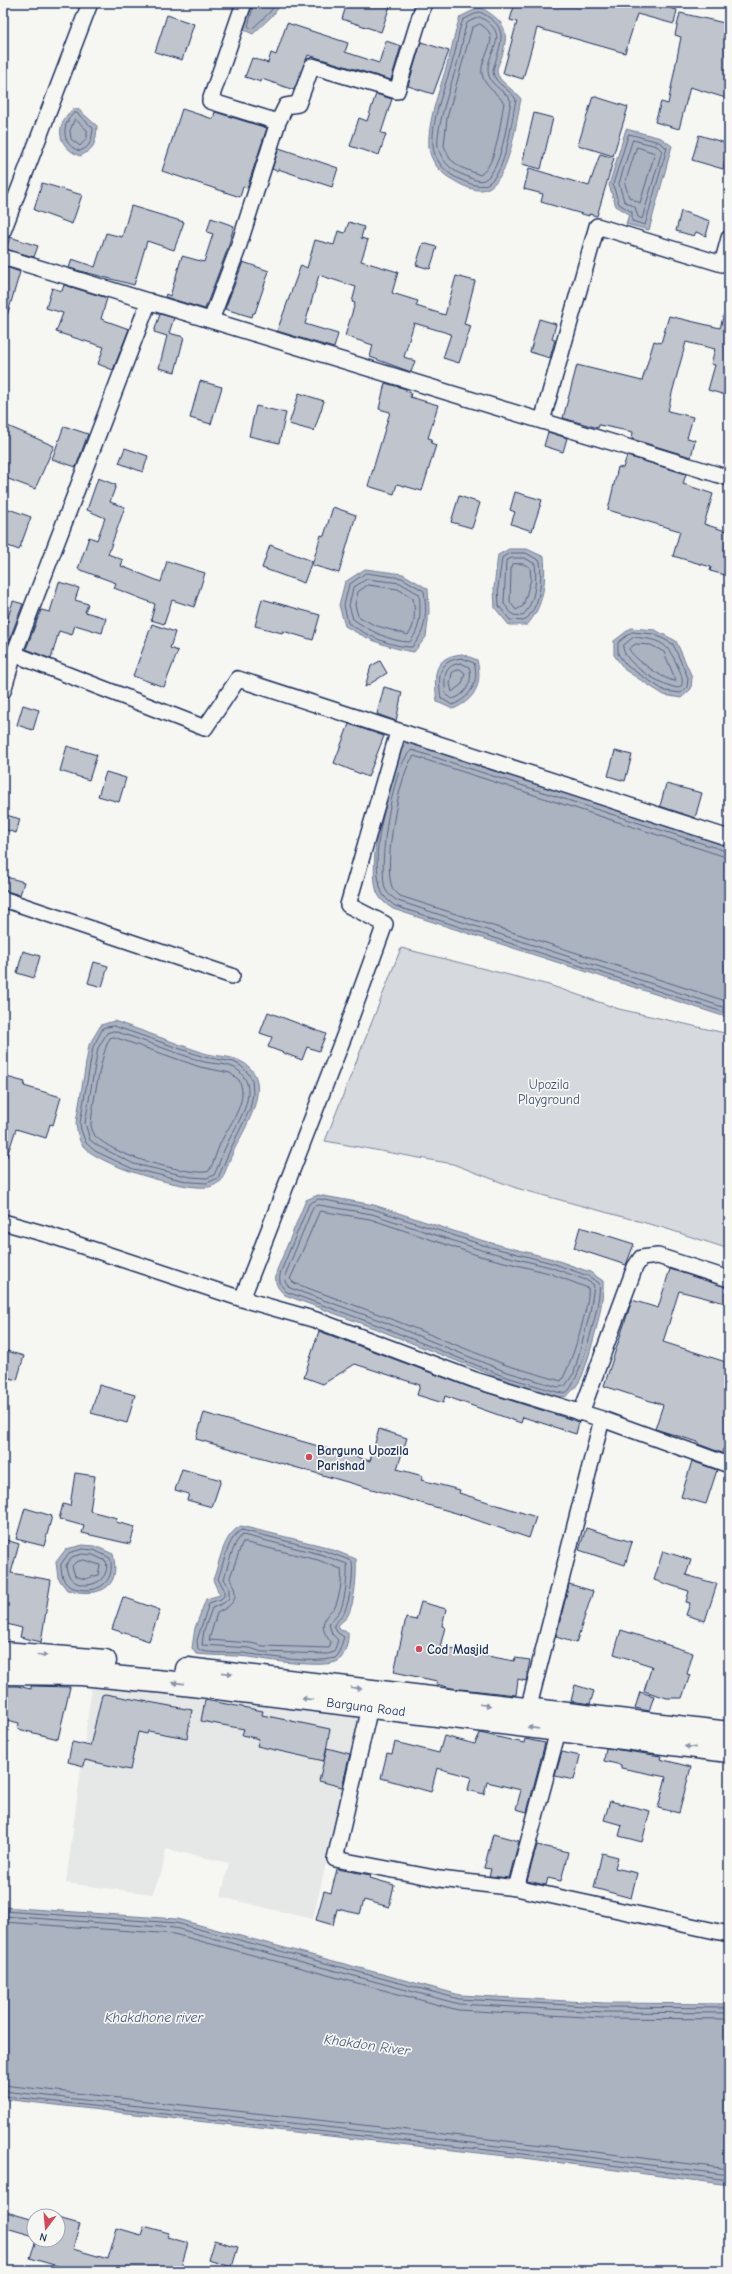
<svg xmlns="http://www.w3.org/2000/svg" width="732" height="2274" font-family="'Comic Neue',sans-serif">
  <rect width="100%" height="100%" fill="#f6f6f2"/>
  <filter id="ink" filterUnits="userSpaceOnUse"><feTurbulence type="fractalNoise" baseFrequency=".025" numOctaves="2"/><feDisplacementMap in="SourceGraphic" scale="8" xChannelSelector="R" yChannelSelector="G"/><feConvolveMatrix kernelMatrix="1 2 1 2 8 2 1 2 1" color-interpolation-filters="sRGB"/></filter>
  <g filter="url(#ink)">
    <!-- built -->
    <path fill="#e6e7e7" d="M92,1685L360,1717L313,1919L221,1897L229,1863L166,1849L162,1871L152,1894L66,1883Z"/>
    <!-- green -->
    <path fill="#d6d9dd" stroke="#78849e" d="M401,948L549,985L619,1009L729,1034V1249L664,1228L516,1188L453,1164L325,1141Z"/>
    <!-- water -->
    <path fill="#abb2c0" stroke="#717e99" d="M250,3H281L274,14L253,34L244,30Z
      M480,7C504,21 510,29 502,56C500,61 497,67 497,71C497,81 516,91 521,99C516,121 509,192 479,190C471,190 459,184 453,180C441,174 430,161 429,147C427,120 442,84 449,58C453,44 455,30 460,17Z
      M73,109H78L97,126C96,142 95,149 80,156C57,147 54,125 73,109Z
      M626,129L661,138L672,146L649,230L626,224L629,214L616,206L609,185Z
      M509,549H527L544,557C546,582 544,606 527,625H509L495,608L494,588L498,555Z
      M365,569L403,574L428,589L429,612L426,637L414,652C388,648 367,639 345,626L339,605L345,582Z
      M631,628L655,630L676,641L692,677L691,689L681,698L664,695L625,670L614,655V641Z
      M462,654L477,660C483,684 475,700 453,709L437,702C434,676 432,657 462,654Z
      M411,740L729,843V1018L393,909C387,905 380,900 377,892C367,866 386,750 411,740Z
      M114,1021C144,1031 174,1043 204,1053C216,1057 230,1055 242,1062C276,1080 245,1128 234,1150C229,1160 226,1171 221,1181C217,1183 213,1187 208,1187C182,1190 100,1166 83,1146C78,1140 77,1130 76,1123L89,1045L101,1025Z
      M318,1195L374,1205L484,1241L553,1259L590,1272L603,1281C605,1302 590,1355 582,1376C579,1384 572,1392 565,1397L556,1396L502,1379L379,1330L285,1295C276,1287 274,1282 277,1270L306,1200Z
      M241,1526L323,1546L356,1559C357,1574 355,1604 347,1617C344,1621 340,1622 338,1626L340,1630L348,1632C349,1641 345,1656 338,1661C325,1669 266,1660 249,1657C232,1655 213,1656 196,1654L192,1648L195,1628L206,1599L220,1595L213,1580C220,1562 223,1534 241,1526Z
      M83,1545L95,1546L113,1554C122,1591 97,1597 67,1590L58,1578L56,1562L66,1549Z
      M3,1907L177,1919L460,1995L604,2003L729,2004V2185L532,2159L3,2099Z"/>
    <g fill="none" stroke-linecap="round" stroke-linejoin="round">
      <!-- shore -->
      <path stroke="#556385" stroke-width="1" d="M254,3L248,26L252,29L270,12L276,3
        M480,12C505,25 504,35 496,60C495,64 493,68 493,72C495,85 511,89 516,100C511,122 507,173 487,184C478,189 463,181 455,177C444,171 434,159 433,146C431,115 448,82 455,52C458,41 458,30 463,20Z
        M480,17C516,37 482,52 489,76C493,88 506,91 511,101C507,120 502,171 484,180C478,183 467,176 461,174C449,169 441,159 438,147C435,127 455,75 460,53C463,43 463,32 467,23Z
        M480,24C505,38 479,55 482,74C485,88 497,92 504,103C500,122 497,165 480,175L460,167L450,159L444,146L447,118L472,28Z
        M74,113H77L93,128C92,139 91,147 80,151C62,146 60,125 74,113Z
        M75,119L87,130V138L80,146L71,139L70,131Z
        M629,134L659,142L667,148L645,225L632,221V212L619,204L613,185Z
        M633,140L657,146L662,151L642,219L638,217L635,207L624,201L619,184Z
        M637,147L655,153L640,203L629,197L625,184Z
        M510,553H526L540,561C542,580 541,607 524,621L510,620L499,606L498,587L502,558Z
        M512,558H525L535,564C537,580 535,604 522,616L513,615L504,604L506,561Z
        M523,564L530,567L531,579L523,606L516,610L510,602L511,569L513,564Z
        M366,573L402,578L424,591C427,612 427,631 412,647C391,647 366,635 348,623L344,605L349,585Z
        M367,579L400,583L419,594C421,611 421,628 410,642C391,642 368,630 353,619L349,605L353,588Z
        M368,585L398,589L413,598C415,609 416,626 408,635L374,625L358,616L355,605L358,592Z
        M632,632L654,634L673,644L688,678L687,687L681,693L665,691L627,666L618,654V643Z
        M634,637C661,640 667,642 678,667C681,673 683,678 682,685L678,688C662,686 622,663 623,646Z
        M636,644L651,645L664,652L676,681C667,682 632,658 629,649Z
        M462,658L474,663C480,681 470,699 452,705L441,698C438,678 437,660 462,658Z
        M461,663L469,667C474,680 466,696 452,699L446,695C444,680 442,665 461,663Z
        M460,669L465,673L462,684L452,692L450,684L452,673Z
        M487,768L729,847
        M386,805C379,829 373,864 381,890C383,897 389,901 395,906L729,1014
        M729,852L412,750C392,763 378,865 385,888C387,894 393,898 398,901L729,1009
        M729,858L414,756C399,770 383,867 392,887C394,891 397,893 400,896L729,1002
        M114,1026L204,1057L234,1062L241,1066L248,1073L252,1080L253,1094L250,1109L230,1150L218,1178L207,1183L191,1182L133,1169L95,1151L86,1143L81,1130L80,1123L93,1047L103,1028Z
        M114,1031C143,1040 172,1052 201,1061C213,1065 229,1062 239,1071C262,1092 235,1126 226,1146C221,1156 219,1166 214,1175L207,1178L191,1177L134,1164L98,1146L90,1140L85,1123L98,1048L107,1033Z
        M114,1037L200,1067L230,1073L239,1080C250,1101 228,1126 220,1144C216,1153 214,1162 209,1171C200,1176 148,1163 136,1158C123,1154 106,1146 95,1136C93,1132 91,1128 91,1124C92,1108 102,1049 110,1038Z
        M319,1199L373,1209L483,1245L552,1263L588,1276L599,1283C603,1298 580,1378 569,1390C565,1394 562,1393 557,1392L503,1376L380,1326L287,1292C280,1285 278,1281 281,1271L309,1204Z
        M319,1205L372,1214L481,1250L550,1267L586,1280L594,1285L590,1313L574,1373L565,1386L558,1387L504,1371L382,1321L290,1288L285,1282L286,1273L313,1207Z
        M320,1211L370,1219L480,1256L549,1273L588,1288C591,1301 570,1369 561,1381L506,1365L384,1316L294,1283L290,1279L292,1275Z
        M242,1530L322,1550L352,1561C354,1577 350,1599 344,1613C342,1618 337,1620 334,1625L337,1632L344,1637L338,1655L335,1658C312,1664 273,1657 250,1654C233,1651 214,1655 198,1650L197,1640L209,1603L221,1599L224,1596V1589L218,1579C223,1566 228,1535 242,1530Z
        M243,1535L320,1554L347,1564C348,1574 345,1604 339,1612C336,1617 332,1618 329,1624L332,1634L338,1640L334,1652L328,1654L262,1652L250,1648L202,1645L204,1630L212,1608L224,1603L229,1598V1588L224,1579C227,1569 234,1538 243,1535Z
        M243,1542L318,1560L341,1569C343,1579 339,1598 335,1607C333,1610 330,1611 328,1614C320,1624 323,1633 331,1642L329,1648L263,1646L251,1643L209,1640L217,1613C235,1604 240,1598 230,1578Z
        M83,1549L94,1550L110,1558C116,1580 100,1594 78,1589C76,1588 71,1588 69,1586C62,1581 61,1572 61,1564L69,1553Z
        M83,1554L93,1555L106,1561C113,1588 68,1596 66,1565L72,1557Z
        M84,1560L100,1565L98,1575L85,1579L75,1576L72,1566L76,1562Z
        M3,1911L176,1923L459,1999L604,2007L729,2008
        M3,1916L175,1928L459,2004L604,2012L729,2013
        M3,1922L174,1934L458,2010L604,2018L729,2019
        M3,2085L533,2144L729,2169
        M3,2091L533,2150L729,2175
        M3,2096L532,2155L729,2180"/>
    </g>
    <!-- building -->
    <path fill="#c0c4cd" stroke="#1b2f5e" d="M347,3H391L381,32L342,19Z
      M515,3H653L677,10L674,24L637,14L625,53L537,28L523,79L503,73L517,22L510,20Z
      M680,13L729,24V99L690,87L679,129L655,122L661,102L668,104L681,37L675,35Z
      M167,15L194,24L182,60L155,52Z
      M287,23L348,43L345,52L379,63L386,41L401,46L391,80L308,55L294,90L262,79L261,82L245,77L252,58L268,63L271,53L276,55Z
      M421,42L449,51L433,94L408,86Z
      M376,94L392,99L381,133L386,134L379,155L350,146L359,118L367,121Z
      M593,96L628,107L613,156L578,145Z
      M182,109L213,119L215,112L267,128L247,188L243,187L240,197L162,171Z
      M534,113L553,118L541,169L522,164Z
      M699,135L729,144L723,169L692,160Z
      M279,148L338,168L332,187L278,169L277,171L272,169Z
      M600,154L614,158L597,216L589,214V216L541,202L543,194L524,189L529,168L589,186Z
      M42,183L82,195L72,224L34,210Z
      M131,206L184,222L174,250L147,241L134,285L69,268L72,259L95,267L106,233L122,237Z
      M681,211L710,221L706,236L696,232L694,236L676,231Z
      M211,218L234,226L228,248L205,309L165,297L166,294L170,296L182,256L204,262L213,234L207,232Z
      M349,222L364,227L361,238L368,240L361,261L398,272L392,293L418,301L416,306L445,315L456,276L475,281L464,324L471,326L459,363L443,358L451,334L414,323L404,357L415,361L411,372L370,357L373,345L345,336L355,303L352,302L356,287L319,275L305,324L338,334L334,348L277,331L301,265L307,268L315,240L334,245L338,231L345,233Z
      M10,237L38,246L34,257L6,249Z
      M423,243L437,247L430,269L416,265Z
      M243,262L269,271L255,313H253L252,317L225,309Z
      M3,266L20,272L7,316L3,315Z
      M64,285L107,298L101,319L129,329L113,370L98,364L104,347L56,332L63,313L46,308L52,288L62,291Z
      M160,314L174,318L169,333L184,337L175,372L159,368L167,336L154,332Z
      M724,314L729,315V396L708,390L715,365L711,364L715,349L686,342L672,393L668,411L693,417L687,438L695,440L691,457L632,439L633,432L599,425L598,428L563,418L577,365L642,381L654,341L661,343L669,316L720,328Z
      M539,319L556,324L552,339L555,340L550,358L530,352Z
      M200,381L222,387L211,424L190,418Z
      M385,383L406,389V391L411,393L410,397L438,405L428,438L432,439L431,443L436,445L422,491L397,484L394,494L368,486L390,412L379,409Z
      M299,393L324,401L314,431L289,424Z
      M256,406L286,413L279,443L249,436Z
      M3,424L54,446L35,489L3,477Z
      M64,426L88,434L76,467L52,459Z
      M548,432L567,438L563,452L544,446Z
      M125,448L148,456L143,472L119,463Z
      M627,456L686,474L683,484L713,494L704,524L729,532V576L710,571L711,567L673,556L680,531L608,510L618,467L623,468Z
      M98,478L116,485L110,502L125,507L108,554L123,560L121,566L161,582L167,561L205,573L194,607L172,600L164,624L151,620L155,604L114,588L116,583L78,569L89,537L97,540L105,518L87,510Z
      M515,492L542,500L532,531L511,524L515,512L510,510Z
      M459,496L480,503L472,528L451,522Z
      M3,507L31,517L19,550L3,544Z
      M333,507L356,515L339,573L312,565L321,535L324,536Z
      M270,545L312,561L304,583L262,568Z
      M59,582L79,588L75,600L88,604L85,612L106,618L102,633L75,625L72,635L59,631L51,659L26,649L41,610L50,612Z
      M262,599L320,615L313,640L283,631L282,633L255,626Z
      M13,601L23,604L7,646L3,644V634Z
      M152,624L175,632L170,648L178,651L164,687L133,676Z
      M380,661L387,673L365,687L371,666Z
      M384,687L402,692L396,721L377,714Z
      M23,705L39,710L33,730L17,725Z
      M349,724L384,736L368,777L334,763Z
      M67,746L97,755L89,780L60,771Z
      M615,751L632,755L625,781L608,776Z
      M106,772L126,778L119,802L98,796Z
      M666,784L702,793L695,818L660,806Z
      M6,815L20,819L16,833L3,829Z
      M3,876L24,882L20,895L3,890Z
      M23,951L40,956L34,978L17,973Z
      M94,962L108,966L102,987L88,983Z
      M268,1012L326,1034L319,1051L307,1047L302,1060L268,1047L272,1037L260,1033Z
      M3,1076L25,1082L24,1086L61,1097L53,1125L50,1124L46,1138L16,1129L6,1159L3,1158Z
      M580,1227L634,1244L626,1265L574,1248Z
      M670,1269L729,1288V1304L679,1291L663,1342L729,1363V1451L723,1449L722,1453L698,1444V1442L655,1429L663,1405L604,1386L632,1300L658,1308Z
      M319,1331L472,1388L579,1422L576,1434L523,1417L521,1423L445,1396L443,1403L417,1395L420,1385L355,1364L323,1384L304,1377Z
      M3,1350L24,1356L17,1380L3,1376Z
      M99,1385L135,1395L127,1423L91,1413Z
      M204,1413L370,1461L379,1429L407,1438L397,1469L423,1476L421,1480L460,1490L459,1493L536,1517L529,1538L456,1513L196,1439Z
      M692,1461L717,1470L706,1504L681,1497Z
      M182,1469L221,1480L212,1507L187,1500L189,1494L175,1490Z
      M75,1473L95,1476L90,1511L117,1518L116,1522L135,1527L130,1544L82,1533L84,1526L59,1519L63,1504L70,1506Z
      M25,1508L52,1516L44,1546L16,1539Z
      M586,1528L632,1542L625,1565L579,1550Z
      M3,1539L19,1544L11,1573L51,1580L41,1642L20,1637L22,1628L3,1623Z
      M663,1551L691,1560L686,1575L717,1584L705,1621L686,1615L690,1603L686,1602L689,1591L654,1580Z
      M569,1584L593,1591L576,1643L556,1637Z
      M123,1597L160,1610L149,1641L112,1629Z
      M421,1602L446,1609L442,1626L445,1627L440,1647L514,1661L515,1658L530,1660L526,1681L518,1679L516,1695L451,1688L436,1684L437,1681L394,1672L406,1618L416,1620Z
      M621,1630L693,1653L687,1674L690,1675L682,1698H667L644,1691L652,1666L614,1654Z
      M575,1685L594,1691L590,1704L571,1701Z
      M3,1686H17L31,1689V1686L70,1687L58,1739L18,1729L19,1723L3,1719Z
      M640,1692L654,1696L649,1711L635,1708Z
      M105,1694L192,1710L187,1738L148,1731L147,1734L138,1732L130,1770L85,1760L84,1766L68,1762L72,1742L90,1746L102,1695Z
      M205,1700L263,1711L262,1715L330,1729L324,1761L257,1746L259,1739L242,1735L244,1729L201,1721Z
      M480,1733L524,1743L525,1739L545,1743L527,1812L516,1809L521,1790L487,1782L484,1794L468,1790L471,1777L437,1768L431,1792L381,1778L387,1753L392,1754L395,1742L439,1753L444,1736L475,1744Z
      M327,1748L350,1754L342,1787L319,1781Z
      M606,1748L661,1756L660,1759L691,1767L679,1813L658,1808L666,1777L621,1768V1765L604,1761Z
      M562,1752L580,1756L574,1780L555,1776Z
      M610,1801L650,1811L642,1842L619,1836L622,1825L604,1820Z
      M493,1834L519,1841L509,1878L489,1876L491,1869L484,1868Z
      M537,1845L568,1852L561,1881L548,1878L546,1885L527,1881Z
      M602,1853L618,1857L615,1868L637,1873L631,1898L594,1888Z
      M337,1869L371,1875L370,1878L394,1885L389,1907L364,1900L360,1914L337,1909L333,1925L316,1920L324,1891L331,1893Z
      M3,2211L34,2220V2236L3,2227Z
      M58,2218L80,2224L73,2249L108,2259L117,2228L141,2235L144,2226L169,2233L167,2237L188,2243L180,2271H75L30,2258L36,2240H58Z
      M214,2240L238,2247L232,2267L208,2260Z"/>
    <g fill="none" stroke-linecap="round" stroke-linejoin="round">
      <defs>
        <path id="minor" d="M244,3L210,101L278,122
          M3,231L90,3
          M3,257L729,478
          M211,320L237,251L278,122L286,106L298,104L312,66L397,91L424,3
          M542,421L597,226L722,264L729,238
          M14,654L205,728L238,679L729,838
          M3,691L14,654L149,301
          M3,899L232,976
          M3,1222L49,1235L242,1299L316,1320L475,1380L602,1419L528,1710
          M242,1299L346,1031L385,924L348,905L398,732
          M581,1413L635,1267L641,1258L658,1256L729,1279
          M602,1419L729,1465
          M370,1707L335,1859L440,1879L516,1888
          M558,1731L516,1888L729,1934"/>
        <g id="primary">
          <path d="M3,1653L105,1661"/>
          <path d="M187,1669L729,1733"/>
          <path id="s1" d="M3,1673L81,1674L176,1683L729,1751"/>
        </g>
      </defs>
      <!-- minor casing -->
      <use href="#minor" stroke="#1b2f5e" stroke-width="18"/>
      <!-- primary casing -->
      <use href="#primary" stroke="#1b2f5e" stroke-width="25"/>
      <!-- minor -->
      <use href="#minor" stroke="#f6f6f2" stroke-width="15"/>
      <!-- primary -->
      <use href="#primary" stroke="#f6f6f2" stroke-width="22"/>
    </g>
    <!-- one-way arrows -->
    <defs><path id="oneway-solid" d="M-6-.8H1V-3.2L6.5 0L1 3.2V.8H-6Z"/></defs>
    <g fill="#8892a8">
      <use href="#oneway-solid" transform="translate(42 1655) rotate(5)"/>
      <use href="#oneway-solid" transform="translate(227 1673) rotate(6)"/>
      <use href="#oneway-solid" transform="translate(178 1683) rotate(-174)"/>
      <use href="#oneway-solid" transform="translate(356 1688) rotate(7)"/>
      <use href="#oneway-solid" transform="translate(307 1699) rotate(-173)"/>
      <use href="#oneway-solid" transform="translate(485 1705) rotate(7)"/>
      <use href="#oneway-solid" transform="translate(533 1728) rotate(-172)"/>
      <use href="#oneway-solid" transform="translate(690 1747) rotate(-174)"/>
    </g>
  </g>
  <!-- markers -->
  <g fill="#d1495b" stroke="#f6f6f2" stroke-width="1.5">
    <circle cx="309" cy="1457" r="4"/>
    <circle cx="419" cy="1649" r="4"/>
  </g>
  <g text-anchor="middle" dominant-baseline="central" stroke-width="3.5" stroke-linejoin="round" paint-order="stroke">
    <!-- park labels -->
    <g font-size="13" fill="#405177" stroke="#f6f6f2">
      <text x="549" y="1084">Upozila<tspan x="549" dy="15">Playground</tspan></text>
    </g>
    <!-- poi labels -->
    <g font-size="13" font-weight="bold" fill="#1b2f5e" stroke="#f6f6f2" text-anchor="start">
      <text x="317" y="1450">Barguna Upozila<tspan x="317" dy="15">Parishad</tspan></text>
      <text x="427" y="1649">Cod Masjid</text>
    </g>
    <!-- street labels -->
    <g font-size="13" fill="#1b2f5e" stroke="#f6f6f2">
      <text stroke="none"><textPath href="#s1" startOffset="365">Barguna Road</textPath></text>
    </g>
    <!-- water labels -->
    <g font-size="14" font-style="italic" fill="#46567b" stroke="#f6f6f2">
      <text x="154" y="2017">Khakdhone river</text>
      <text transform="translate(367 2045) rotate(8)">Khakdon River</text>
    </g>
  </g>
  <!-- margin -->
  <rect width="732" height="2274" fill="none" stroke="#f6f6f2" stroke-width="16"/>
  <rect x="8" y="8" width="716" height="2258" fill="none" stroke="#1b2f5e" stroke-width="1.5" filter="url(#ink)"/>
  <!-- north arrow -->
  <g transform="translate(46 2228) rotate(196)"><circle r="19" fill="#f6f6f2" stroke="#9ea6b7"/>
  <path d="M0-3L7 15L0 10L-7 15Z" fill="#d1495b"/>
  <text y="-6" font-size="11" font-weight="bold" text-anchor="middle" fill="#1b2f5e">N</text>
  </g>
</svg>
